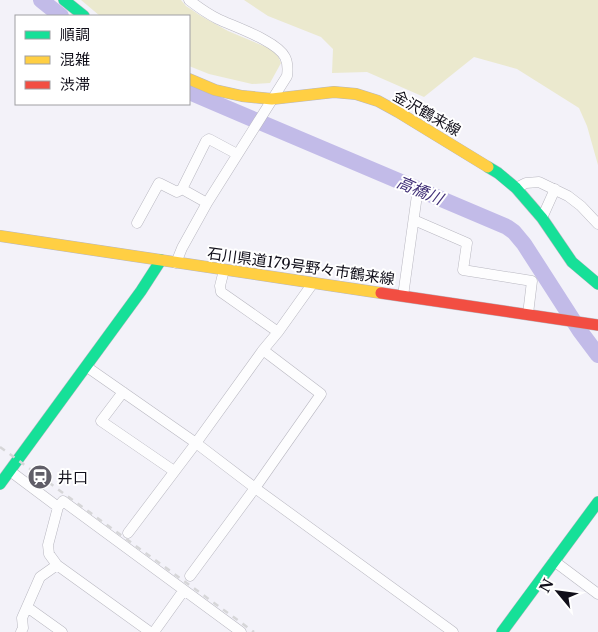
<svg xmlns="http://www.w3.org/2000/svg" width="598" height="632" font-family="'Libre Baskerville','Noto Sans JP',serif">
  <rect width="100%" height="100%" fill="#f3f2f9"/>
  <!-- green -->
  <path fill="#ebe9ce" d="M81,0H181L186,6L201,16L228,31L271,49L278,56L281,63L270,83L252,84L209,74L189,66V16H100Z
    M244,0H598V165L587,126L579,108L517,69L474,57L424,97L367,72L332,73L333,49L321,37L268,16Z"/>
  <g fill="none" stroke-linecap="round" stroke-linejoin="round">
    <!-- river -->
    <path stroke="#c2bbe8" stroke-width="16" d="M41,0L61,16
      M189,92L507,227L514,232L524,244L580,331L598,355"/>
    <defs>
      <path id="street" d="M516,188L526,183L539,182L568,196L581,206L598,224
        M207,203L182,189L206,141L209,139L237,154
        M542,218L555,189
        M414,220L467,243L463,270L532,281L528,314
        M137,223L159,183L177,192L182,189
        M176,263L182,248L207,203L287,76C288,69 288,63 285,57C277,41 235,27 218,19C208,14 198,7 189,0
        M224,270L220,286L221,292L278,332L313,283
        M403,296L417,195
        M87,367L196,443L255,488L453,632
        M123,392L101,421L174,471
        M10,471L58,507L63,501L241,632
        M58,507L48,545L49,554L57,565L150,632
        M128,533L196,443L263,350L278,332
        M554,561L598,594
        M190,576L255,488L321,394L263,350
        M27,607L62,632
        M21,632L23,628L22,618L40,577L57,565
        M154,632L184,590"/>
      <path id="fast" d="M64,0L84,16
        M488,167L498,173L516,188L542,218L572,262L598,284
        M0,484L141,291L161,260
        M502,632L598,502"/>
      <path id="slow" d="M189,79L215,90L242,96L272,99L334,92L356,94L378,101L398,112L488,167
        M0,236L381,293"/>
      <path id="jam" d="M381,293L598,325"/>
    </defs>
    <!-- street casing -->
    <use href="#street" stroke="#b8b7c0" stroke-width="11"/>
    <!-- fast casing -->
    <use href="#fast" stroke="#b8b7c0" stroke-width="12"/>
    <!-- slow casing -->
    <use href="#slow" stroke="#b8b7c0" stroke-width="12"/>
    <!-- jam casing -->
    <use href="#jam" stroke="#b8b7c0" stroke-width="12"/>
    <!-- street -->
    <use href="#street" stroke="#fdfdfe" stroke-width="10"/>
    <!-- fast -->
    <use href="#fast" stroke="#16e098" stroke-width="11"/>
    <!-- slow -->
    <use href="#slow" stroke="#ffcf43" stroke-width="11"/>
    <!-- jam -->
    <use href="#jam" stroke="#f24e42" stroke-width="11"/>
    <!-- rail -->
    <path stroke="#d6d6d8" stroke-width="2.5" stroke-dasharray="6 6" stroke-linecap="butt" d="M0,447L254,632"/>
  </g>
  <!-- icons -->
  <defs>
    <symbol id="station-disc" viewBox="-11 -11 22 22"><circle r="9.5" fill="#605e68" stroke="#fff"/><path d="M-3-6H3Q5-6 5-4V2Q5 4 3 4L4.5 6H3L1.5 4h-3L-3 6H-4.5L-3 4Q-5 4-5 2V-4Q-5-6-3-6ZM-3.5-4v3h7v-3ZM-3.5 1v1.5H-2V1ZM2 1v1.5H3.5V1Z" fill="#fff"/></symbol>
  </defs>
  <g fill-rule="evenodd">
    <use href="#station-disc" x="26" y="463" width="28" height="28"/>
  </g>
  <g text-anchor="middle" dominant-baseline="central" stroke-width="4" stroke-linejoin="round" paint-order="stroke">
    <!-- street labels -->
    <g font-size="15" fill="#110f1a" stroke="#fff">
      <text transform="translate(427 113) rotate(30)">金沢鶴来線</text>
      <text transform="translate(301 266) rotate(8)">石川県道179号野々市鶴来線</text>
    </g>
    <!-- poi labels -->
    <g font-size="15" fill="#110f1a" stroke="#fff" text-anchor="start">
      <text x="58" y="477">井口</text>
    </g>
    <!-- water labels -->
    <g font-size="16" font-style="italic" fill="#413077" stroke="#fff">
      <text transform="translate(420 190) rotate(23)">高橋川</text>
    </g>
  </g>
  <!-- legend -->
  <rect x="15" y="15" width="175" height="90" fill="#ffffff" stroke="#a09fa3"/>
  <rect x="25" y="31" width="25" height="8" fill="#16e098" stroke="#a09fa3"/>
  <text x="60" y="40" font-size="15" fill="#110f1a">順調</text>
  <rect x="25" y="56" width="25" height="8" fill="#ffcf43" stroke="#a09fa3"/>
  <text x="60" y="65" font-size="15" fill="#110f1a">混雑</text>
  <rect x="25" y="81" width="25" height="8" fill="#f24e42" stroke="#a09fa3"/>
  <text x="60" y="90" font-size="15" fill="#110f1a">渋滞</text>
  <!-- north arrow -->
  <g transform="translate(558 592) rotate(299)" stroke="#ffffff" stroke-width="4" paint-order="stroke">
  <path d="M0-4L9 19L0 12L-9 19Z" fill="#110f1a"/>
  <text y="-8" font-size="14" font-weight="bold" text-anchor="middle" fill="#110f1a">N</text>
  </g>
</svg>
